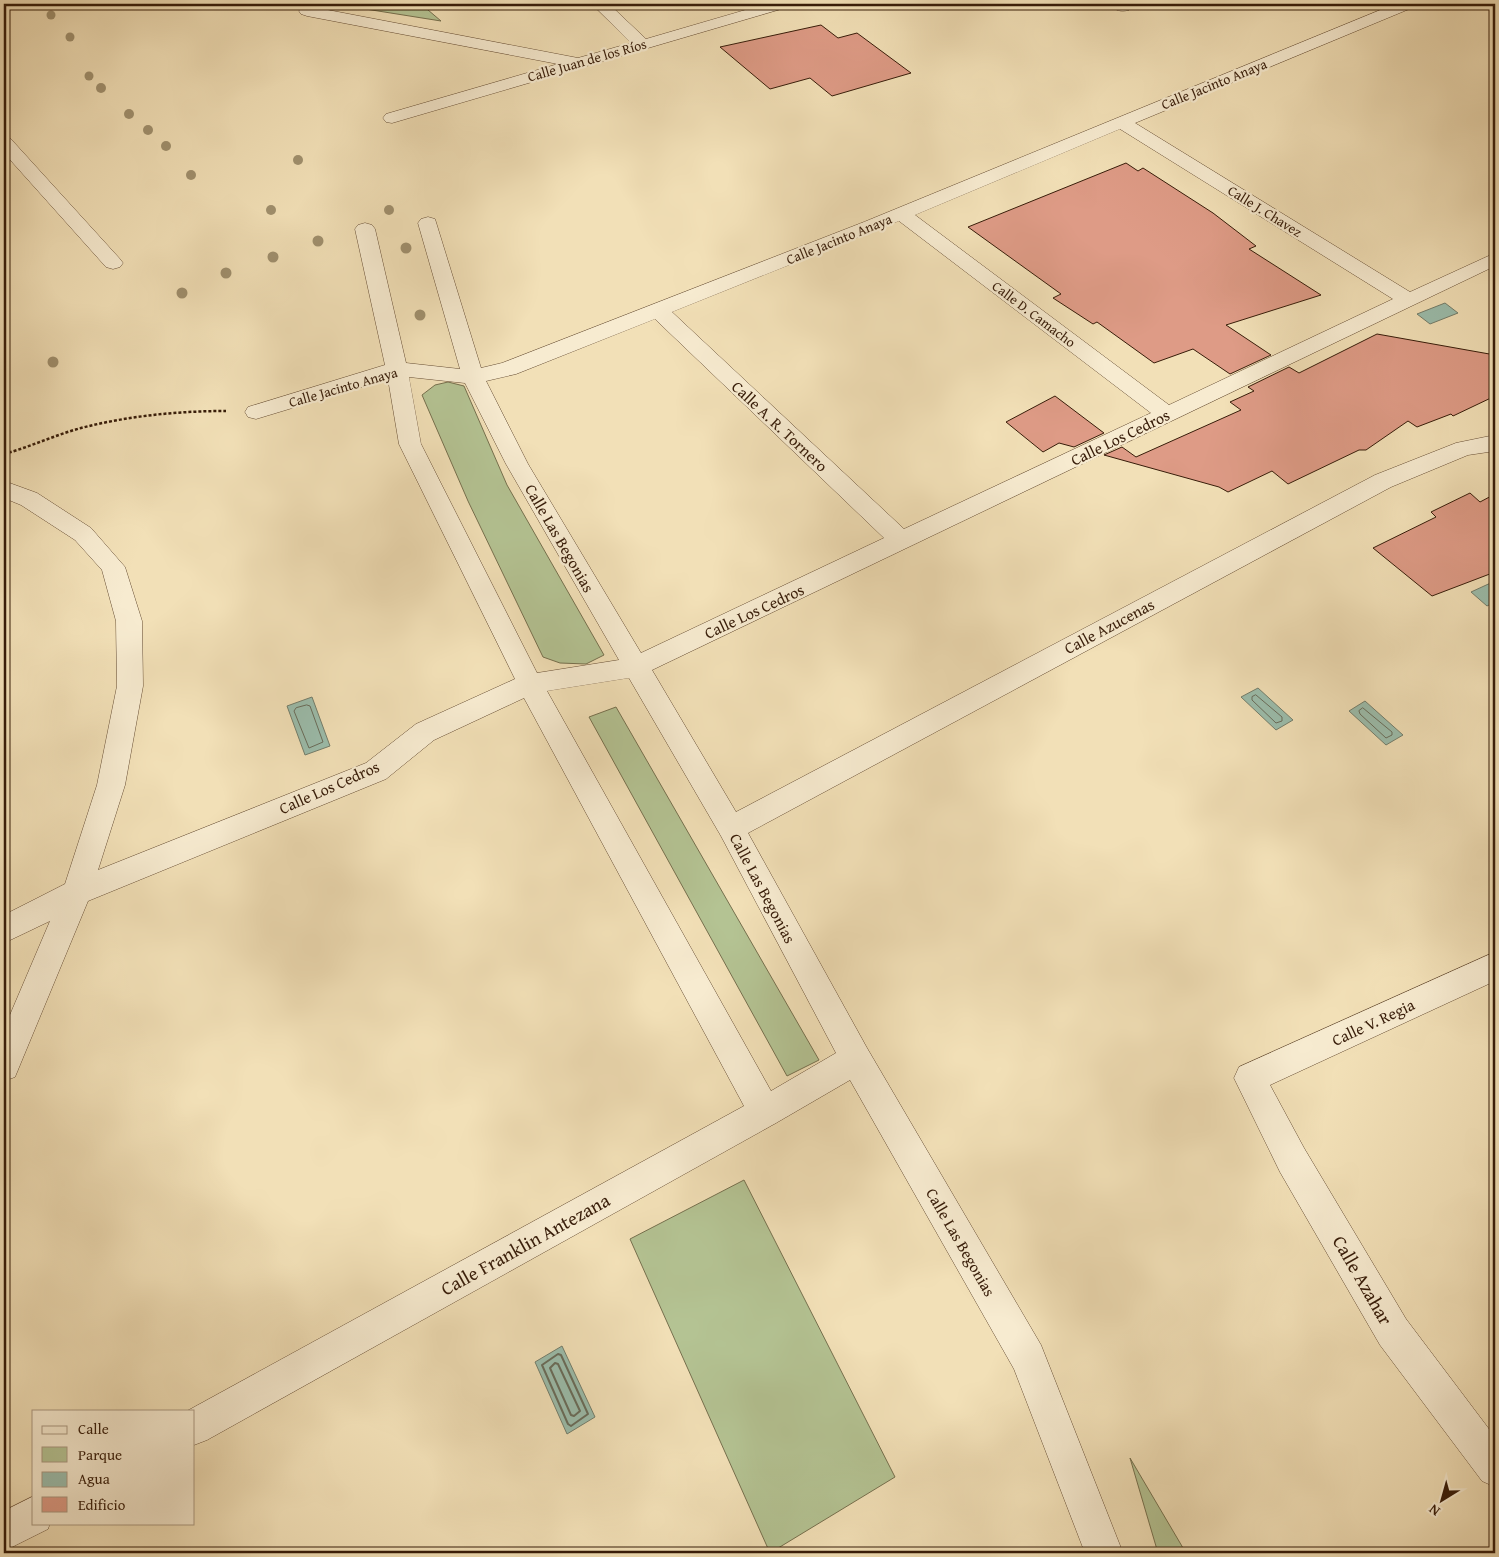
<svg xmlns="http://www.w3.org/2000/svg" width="1499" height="1557" font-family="'Gentium Book Plus',serif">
  <rect width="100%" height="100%" fill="#f2e0b7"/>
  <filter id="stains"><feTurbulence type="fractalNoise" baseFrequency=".004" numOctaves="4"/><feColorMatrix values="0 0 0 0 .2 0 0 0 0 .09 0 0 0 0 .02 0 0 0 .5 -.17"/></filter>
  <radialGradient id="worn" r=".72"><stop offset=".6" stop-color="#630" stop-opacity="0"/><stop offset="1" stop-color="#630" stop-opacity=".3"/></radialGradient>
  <!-- green -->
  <path fill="#b4c393" stroke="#76704e" d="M334,4H421L441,21Z
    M448,382L464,386L507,485L604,655L586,664L560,663L543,657L468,501L422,395L435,385Z
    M616,707L819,1060L787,1076L589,717Z
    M744,1180L895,1477L770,1553L630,1239Z
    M1130,1458L1186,1553H1158Z"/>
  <!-- water -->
  <path fill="#9bbdac" stroke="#737d6b" d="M1445,303L1458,313L1430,324L1417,314Z
    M1495,581V602L1487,606L1471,592Z
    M1258,688L1293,720L1276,730L1241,697Z
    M312,697L330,746L305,755L287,706Z
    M1365,701L1403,735L1386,745L1349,711Z
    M562,1346L595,1417L567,1434L535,1362Z"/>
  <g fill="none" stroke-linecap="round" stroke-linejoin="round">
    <!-- shore-far1 -->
    <path stroke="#696c5a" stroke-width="1" d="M1256,695L1282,717V721L1276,723L1252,700V697Z
      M307,705L310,706L323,742L309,748L294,711L296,708Z
      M1363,708L1392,732V735L1386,738L1360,714L1359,711Z"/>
    <!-- shore -->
    <path stroke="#696c5a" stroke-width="2" d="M558,1354L561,1355L588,1414L571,1426L568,1424L542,1365Z
      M555,1363L558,1364L580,1411L574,1416L571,1415L550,1368Z"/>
  </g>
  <!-- building -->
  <path fill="#de9b86" stroke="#371c09" d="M821,25L838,38L857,33L911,73L832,96L810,78L770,89L720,47Z
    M1126,163L1138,171L1143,168L1213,213L1256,246L1249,249L1321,295L1226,325L1271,355L1230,374L1193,349L1154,363L1097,322L1093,324L1053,298L1061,294L968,227Z
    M1377,334L1495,355V396L1453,416L1451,414L1417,427L1408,421L1366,450H1359L1288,484L1272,471L1228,492L1219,487L1104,455L1122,447L1136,457L1241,410L1230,402L1254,391L1248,387L1289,367L1299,373Z
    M1055,396L1104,433L1074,447L1059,443L1043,452L1006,422Z
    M1470,493L1480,502L1495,494V572L1432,596L1373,548L1436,517L1431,512Z"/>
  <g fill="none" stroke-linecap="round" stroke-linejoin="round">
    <defs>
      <path id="minor" d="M592,4H609L646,39L766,4H790L788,7L392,123L386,122L383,118L386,114L558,64L307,16L301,14L299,11L301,8L307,6L578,58L631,43Z
        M1110,4H1129L1131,7L1129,10C1121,12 1115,11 1110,4Z
        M1395,4H1416L1414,7L1135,123L1410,292L1495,253V266L652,670L736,812L1375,475L1456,443L1495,435V451L1468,455L1391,487L748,833L867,1048L1041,1345L1123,1553H1085L1014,1369L850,1080L776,1123L207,1440L194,1445V1411H187L744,1106L524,698L434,740L386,779L88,901L15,1077L4,1081V1029L50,921L4,943V915L65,884L97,785L117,686L116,621L102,570L75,540L21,505L4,498V481L37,493L91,528L125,567L142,621L143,686L125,785L98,870L366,763L416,724L515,679L399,444L388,379L256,419L248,417L245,412L248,407L385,365L355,229L358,225L365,223L372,225L375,229L406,363L460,369L418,223L421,219L428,217L435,219L481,368L502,363L864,222ZM1120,129L1393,299L1169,405L915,215ZM899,221L1151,413L904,529L672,312ZM655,319L884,538L641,653L528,464L486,381L516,374ZM409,377L465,383L506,464L619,660L537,673L421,444ZM629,678L721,836L836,1053L771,1091L547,691Z
        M4,137L10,138L120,259L123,263L120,267L113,269L106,267L4,153Z
        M1495,952V981L1270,1085L1304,1148L1406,1319L1495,1437V1487L1482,1481L1380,1345L1280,1172L1234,1078L1239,1067Z
        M34,1496V1523H50L48,1529L4,1551V1511Z"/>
    </defs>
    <!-- minor casing -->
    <use href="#minor" stroke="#664d34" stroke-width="1"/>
    <!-- path -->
    <path stroke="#371c09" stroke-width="2.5" stroke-dasharray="3 2" stroke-linecap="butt" d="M4,454C30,447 55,435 81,428C128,416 177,411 226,411"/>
    <!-- minor -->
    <use href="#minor" fill="#f7ebd0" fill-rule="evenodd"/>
  </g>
  <!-- trees -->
  <g fill="#a0906e">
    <circle cx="51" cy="15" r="4.5"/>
    <circle cx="70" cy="37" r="4.5"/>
    <circle cx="89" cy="76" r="4.5"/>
    <circle cx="101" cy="88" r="5"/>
    <circle cx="129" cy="114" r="5"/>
    <circle cx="148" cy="130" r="5"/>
    <circle cx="166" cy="146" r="5"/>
    <circle cx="298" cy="160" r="5"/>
    <circle cx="191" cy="175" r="5"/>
    <circle cx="271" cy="210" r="5"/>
    <circle cx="389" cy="210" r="5"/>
    <circle cx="318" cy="241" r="5.5"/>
    <circle cx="406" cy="248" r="5.5"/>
    <circle cx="273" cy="257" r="5.5"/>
    <circle cx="226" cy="273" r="5.5"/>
    <circle cx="182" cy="293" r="5.5"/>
    <circle cx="420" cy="315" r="5.5"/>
    <circle cx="53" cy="362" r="5.5"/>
  </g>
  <g text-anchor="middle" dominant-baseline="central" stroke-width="4.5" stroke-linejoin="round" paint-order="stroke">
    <!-- far-street labels -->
    <g font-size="14" fill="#371c09" stroke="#f7ebd0">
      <text transform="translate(587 60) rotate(-16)">Calle Juan de los Ríos</text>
      <text transform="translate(1214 84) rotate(-22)">Calle Jacinto Anaya</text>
      <text transform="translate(1265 211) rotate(32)">Calle J. Chavez</text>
      <text transform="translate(839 239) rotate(-22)">Calle Jacinto Anaya</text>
      <text transform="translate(1034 314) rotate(37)">Calle D. Camacho</text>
      <text transform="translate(343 387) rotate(-16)">Calle Jacinto Anaya</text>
    </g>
    <!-- street labels -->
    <g font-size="16" fill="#371c09" stroke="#f7ebd0">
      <text transform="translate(780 426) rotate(43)">Calle A. R. Tornero</text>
      <text transform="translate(1120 437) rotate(-26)">Calle Los Cedros</text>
      <text transform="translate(560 538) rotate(60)">Calle Las Begonias</text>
      <text transform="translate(754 611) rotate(-25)">Calle Los Cedros</text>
      <text transform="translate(1109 626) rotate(-28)">Calle Azucenas</text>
      <text transform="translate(329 787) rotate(-24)">Calle Los Cedros</text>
      <text transform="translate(763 888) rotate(62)">Calle Las Begonias</text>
      <text transform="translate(1373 1022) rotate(-25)">Calle V. Regia</text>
      <text transform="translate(961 1242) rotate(60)">Calle Las Begonias</text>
    </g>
    <!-- near-street labels -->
    <g font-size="19" fill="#371c09" stroke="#f7ebd0">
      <text transform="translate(525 1244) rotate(-29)">Calle Franklin Antezana</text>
      <text transform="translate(1363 1280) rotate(60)">Calle Azahar</text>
    </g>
  </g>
  <!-- margin -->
  <rect width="1499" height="1557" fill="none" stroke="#f2e0b7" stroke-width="20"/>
  <rect x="5" y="5" width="1489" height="1547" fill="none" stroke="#371c09" stroke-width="2.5"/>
  <rect x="10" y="10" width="1479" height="1537" fill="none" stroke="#371c09"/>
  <!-- legend -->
  <rect x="32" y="1410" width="162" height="115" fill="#f7ebd0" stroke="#aa9880"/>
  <rect x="42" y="1426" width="25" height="8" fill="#f7ebd0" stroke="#aa9880"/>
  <text x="78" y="1434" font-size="15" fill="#371c09">Calle</text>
  <rect x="42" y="1447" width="25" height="15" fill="#b4c393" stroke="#aa9880"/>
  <text x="78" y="1460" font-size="15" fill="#371c09">Parque</text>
  <rect x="42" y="1472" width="25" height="15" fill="#9bbdac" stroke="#aa9880"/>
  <text x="78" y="1484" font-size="15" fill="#371c09">Agua</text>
  <rect x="42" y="1497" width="25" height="15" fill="#de9b86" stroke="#aa9880"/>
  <text x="78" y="1510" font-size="15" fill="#371c09">Edificio</text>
  <!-- north arrow -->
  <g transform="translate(1442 1500) rotate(217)" stroke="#f7ebd0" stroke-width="4" paint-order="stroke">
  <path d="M0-4L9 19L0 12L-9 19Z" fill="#371c09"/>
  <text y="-8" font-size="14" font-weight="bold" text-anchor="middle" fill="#371c09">N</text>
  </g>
  <rect width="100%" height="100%" filter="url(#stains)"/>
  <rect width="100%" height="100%" fill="url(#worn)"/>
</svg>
